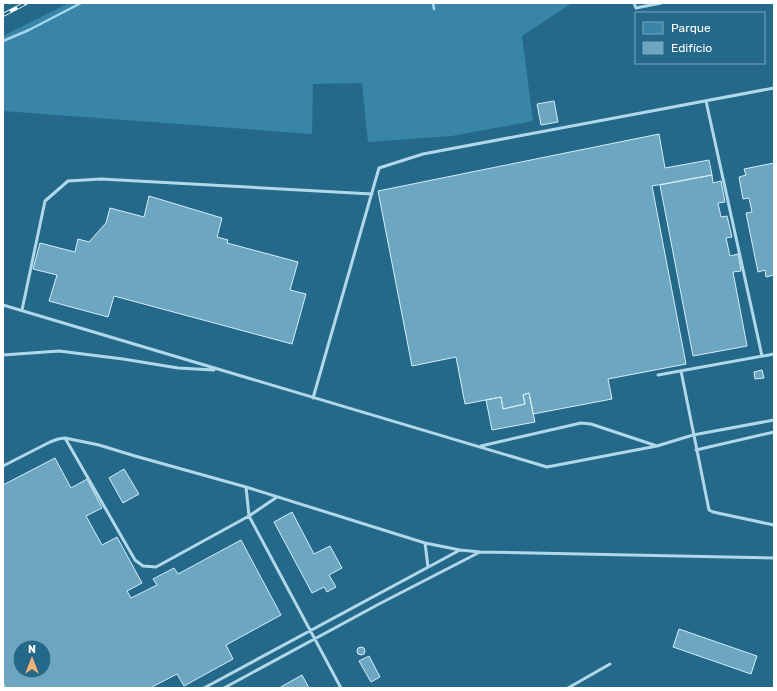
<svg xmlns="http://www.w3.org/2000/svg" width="777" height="691" font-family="Rubik,sans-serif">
  <rect width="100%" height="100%" fill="#24698a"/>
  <!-- green -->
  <path fill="#3885a7" d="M69,3H572L522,36L533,121L452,136L368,142L362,83L313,84L312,134L3,111V36Z"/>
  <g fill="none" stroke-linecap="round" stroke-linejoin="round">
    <!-- stream -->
    <path stroke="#a5d6eb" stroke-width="2.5" d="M433,3L434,9
      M3,41L29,30L81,3"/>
  </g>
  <!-- building -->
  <path fill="#6da6c0" stroke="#d6edf8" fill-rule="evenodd" d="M554,101L558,122L541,125L537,104Z
    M659,134L665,168L709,160L712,175L652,186L686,364L608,379L612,399L533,414L529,393L523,395L525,404L503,409L501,397L465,404L456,357L412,366L378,191Z
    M774,163V275L766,277L765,270L758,272L746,213L752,212L749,198L743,199L739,177L746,175L744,169Z
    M712,175L713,183L721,181L725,202L718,203L721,217L727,216L732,237L726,238L730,256L738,254L741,271L733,272L747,346L693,356L660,185Z
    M149,196L222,218L217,237L228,240L227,243L298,262L290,290L306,294L292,344L114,296L108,317L49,301L57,275L33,269L40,243L75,252L78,239L89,242L106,223L110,208L144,217Z
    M762,370L764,378L755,379L754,372Z
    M529,393L535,422L492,430L486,400L501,397L503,409L525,404L523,395Z
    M55,458L71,488L87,479L102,508L86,516L102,545L117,537L142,583L127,591L131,598L157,585L153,579L174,568L178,574L241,540L281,615L226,645L233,659L184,686L177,674L150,688H6L3,683V485ZM20,647H44V671H20Z
    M124,469L139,494L123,503L109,478Z
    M292,512L314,554L330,546L342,568L329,575L336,587L327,592L324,587L312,593L274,522Z
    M679,629L757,656L751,674L673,647Z
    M357 651a4 4 0 1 1 8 0a4 4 0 1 1-8 0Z
    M369,656L380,677L371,682L359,661Z
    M302,675L309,688H279Z"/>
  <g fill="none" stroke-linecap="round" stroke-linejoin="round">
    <!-- service -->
    <path stroke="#b1d8ea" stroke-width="3" d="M634,3L636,8L661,3
      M706,101L762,356
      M3,305L547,467L657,446L693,435L774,420
      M22,310L45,201L68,181L101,179L372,194
      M3,355L59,351L123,359L178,368L214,370
      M681,371L709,510L713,512L774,525
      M658,375L774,354
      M313,398L379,168L423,154L774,88
      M65,438L135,560L143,566L156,567L249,516L277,497
      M481,446L581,423L591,424L657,446
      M696,450L774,432
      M3,466L50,442L58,439L65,438L99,445L135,456L246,487L425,543L460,550L480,552L774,558
      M246,487L249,516L341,688
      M425,543L428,567
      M204,688L460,550
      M224,688L379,604L480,552
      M568,688L610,664"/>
    <defs>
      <path id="rail" d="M3,15L26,3"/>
    </defs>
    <!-- rail casing -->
    <use href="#rail" stroke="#fff" stroke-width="4"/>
    <!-- rail -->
    <use href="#rail" stroke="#24698a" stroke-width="2.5" stroke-dasharray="8" stroke-linecap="butt"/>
  </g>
  <!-- border -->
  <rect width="777" height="691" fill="none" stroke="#ffffff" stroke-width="8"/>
  <!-- legend -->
  <rect x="635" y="12" width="130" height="52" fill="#24698a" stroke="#7ca5b9"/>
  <rect x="643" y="22" width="20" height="12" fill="#3885a7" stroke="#7ca5b9"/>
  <text x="671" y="32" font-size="12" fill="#ffffff">Parque</text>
  <rect x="643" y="42" width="20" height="12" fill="#6da6c0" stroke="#7ca5b9"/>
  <text x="671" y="52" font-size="12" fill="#ffffff">Edifício</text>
  <!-- north arrow -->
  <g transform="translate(32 659)"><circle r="19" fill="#24698a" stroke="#7ca5b9"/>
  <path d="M0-3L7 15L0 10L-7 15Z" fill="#f4b175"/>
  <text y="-6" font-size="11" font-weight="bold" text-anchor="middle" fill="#ffffff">N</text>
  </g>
</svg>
